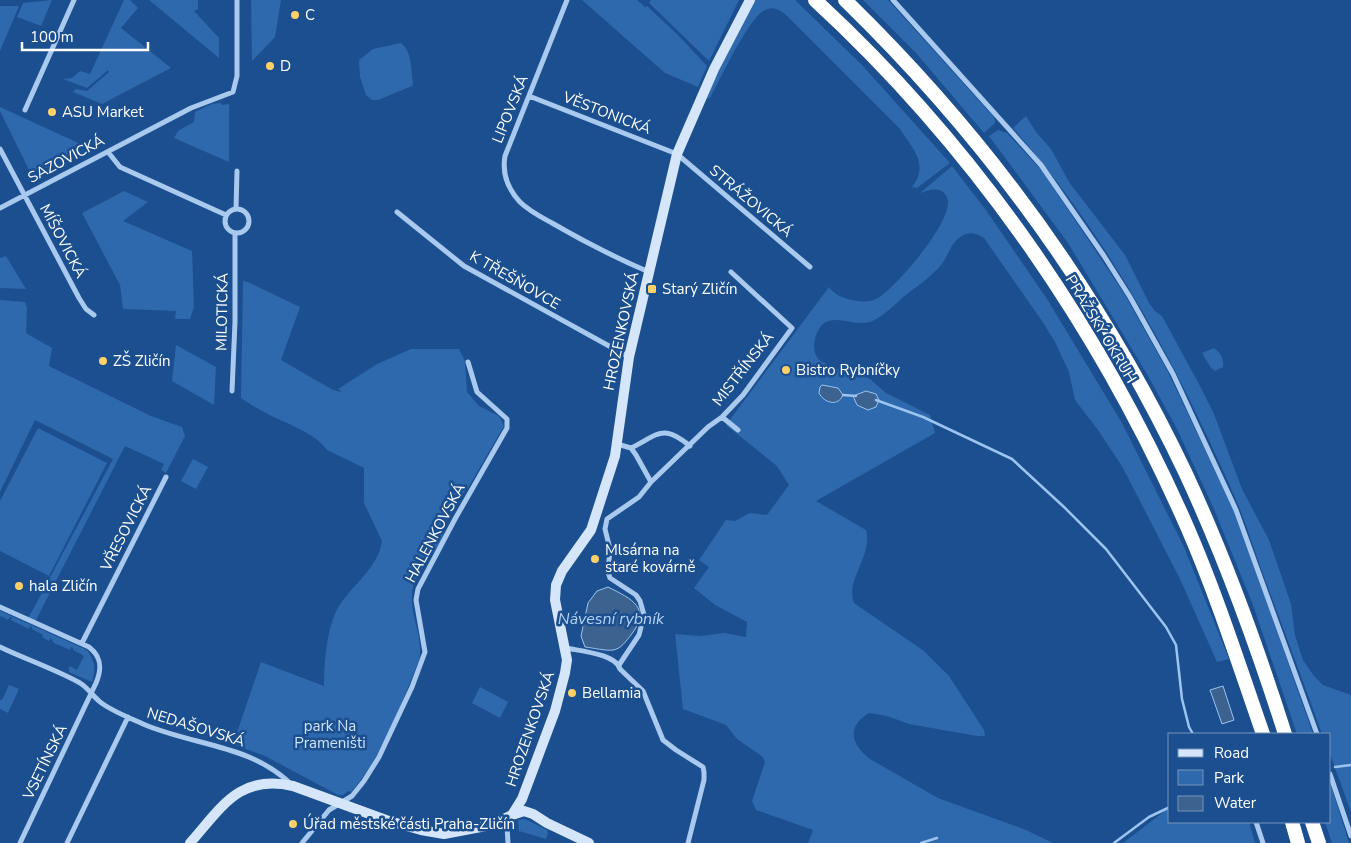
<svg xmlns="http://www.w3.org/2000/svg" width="1351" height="843" font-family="'Nunito Sans',sans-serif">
  <rect width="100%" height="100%" fill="#1b4f8f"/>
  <!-- green -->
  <path fill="#2e69ad" d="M52,0L41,26L17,17L23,3Z
    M124,0H130L138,8L121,28L171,68L102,104L73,92L76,89L87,91L109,72L108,70L87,88L63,79L72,78L80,71L90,74Z
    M149,0H198V9L194,11L219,38V58Z
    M251,0H281L275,37L252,61Z
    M582,0H637L645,7L647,6L678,35L707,66L698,87L665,73Z
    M651,0H739L709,61L649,3Z
    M754,0H795L862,65L950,163L917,188L912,187C930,164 912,148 900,129L786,15C780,10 773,6 765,10C749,17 720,80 710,98L704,99Z
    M863,0H888L993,116L995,120V123L984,133L916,53Z
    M0,6H19L0,51Z
    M401,43C412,51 411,70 413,83L412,86L378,100H372L366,95L360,77L359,60L373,49Z
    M221,103L222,105L229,104V162L174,138L178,131L194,122L195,112L212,104Z
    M0,107L85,146L32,176L0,111Z
    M1026,116L1036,132L1051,149L1069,182L1125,255L1149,303L1155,311L1162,316L1200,386L1214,414L1242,489L1269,540L1291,604L1295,635L1303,660L1314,676L1323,685L1351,695V812L1330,754V734H1322C1303,681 1283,628 1263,574C1253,547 1245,519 1233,493C1176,363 1107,235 1013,128Z
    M998,130L1007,133L1043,172L1125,295L1167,370L1237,517L1313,734H1297L1253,605L1214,509L1177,429L1147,374L1068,243L989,136Z
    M952,166L986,210L1047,299L1122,423L1184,547L1229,659L1217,662L1180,579L1123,468L1098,430L1075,400L1069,372L1055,342L1042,321L984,238C976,233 969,231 960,237C950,244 948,257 941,265C930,278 916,287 903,297C899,301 894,306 889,310C884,314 876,320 870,322C850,328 824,305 815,339C813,346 814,354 819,360L834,368L858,373L870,379L886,393L930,415L935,433L816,501L866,530C873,556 845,580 854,603L924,651L949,676L984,730L985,736H977L909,724L887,716L869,713C846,727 851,744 870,759L938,798L1026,830L1053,843H808L813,830L756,810L752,801L765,762L763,757L737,739L726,725L683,709L675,634L700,636L725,633L746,637L747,622L715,605L694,588L709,567L699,560L726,520L735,521L750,513L767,515L789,485L777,466L726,425L829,287C834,294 841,297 848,299C858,302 869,303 878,298C895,288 963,212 945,194C938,186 928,191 920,193Z
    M124,191L148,202L123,221L192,251L194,307L190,319H175L176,311L123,309L120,285L82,213Z
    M6,256L26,289L0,288V258Z
    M243,281L248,282L300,307L281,360L333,390L342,392L338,389L377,364L411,349H459L465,361L467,392L479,406L499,416L504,426L468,488L461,495L451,512L446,511L443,517L447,520C445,527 444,535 440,542C431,559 414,574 412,594C410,616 424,639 419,660C402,703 381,758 351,792L348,791L343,795H338L265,756L233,744L261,662L324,686C324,663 327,625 339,606C353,584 378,568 382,541L364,503V468L327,450C315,432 283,423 264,412C256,408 248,403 241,398Z
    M0,300L25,302L27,308L26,333L52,348L49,366L151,416L182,427L185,436L166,473L161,470L164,464L125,446L35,622L26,619L30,615L113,459L35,420L0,492Z
    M176,345L216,367L214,405L172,381Z
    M1214,348C1221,353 1224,359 1223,367L1215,371L1211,368L1202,353Z
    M38,428L107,463L49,576L0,551V501Z
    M193,459L208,467L196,489L181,481Z
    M0,611L87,650C95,661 96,669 92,682L69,672V666L77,670L84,656L73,650V648L71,647L70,650L54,643L51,638L49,641L42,637L43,635L32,629V627L30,626L29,629L11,620L12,618L10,617L8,620L1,616L0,618Z
    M9,685L19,689L8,713L0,709V700H2Z
    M480,687L508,702L500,718L472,703Z
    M1330,782L1349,843H1332L1325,822H1330Z
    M1170,807V822H1249L1255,843H1123Z
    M525,819L547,830L548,833L546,839L519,831L518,820Z"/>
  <!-- water -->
  <path fill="#3c6290" stroke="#9cc4f0" d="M822,385L838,388L843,395C838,407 824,403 819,393L820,387Z
    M866,391L876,394L879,400L876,407L868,410L857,405L853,396Z
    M608,587C632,599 652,608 631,635C626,641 621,649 613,650C605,651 594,648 585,647L581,636L588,603L597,591Z
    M1223,686L1234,720L1222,724L1210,690Z"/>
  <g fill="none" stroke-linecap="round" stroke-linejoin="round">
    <!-- stream -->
    <path stroke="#9cc4f0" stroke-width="2.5" d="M843,395L856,396
      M876,400L923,417L1012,459L1064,507L1106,549L1166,627L1176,645L1182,699L1189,727L1193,734
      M1335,767L1351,765
      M921,843L937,838
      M1114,843L1149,817L1170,807"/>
    <!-- street -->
    <path stroke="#a9c9ee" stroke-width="5" d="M567,0L505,156C502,173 508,189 520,202C529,211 541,217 552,223C583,241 616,258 649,272
      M893,0L1041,165L1104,256L1130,297L1173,374L1236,510L1317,734
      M529,96L677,154L810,267
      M25,110L74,0
      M0,149L79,298L86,309L94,315
      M108,152L120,167L226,215
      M0,208L191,108L233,92L237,76V0
      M236,209L237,171
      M225 221a12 12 0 1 1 24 0a12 12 0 1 1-24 0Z
      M397,212L464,266L629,357
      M232,391L235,322V233
      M722,417L738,430
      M617,444L631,448C658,435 662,423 690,446
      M631,448L636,455L651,482
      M0,607L89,647C102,657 102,669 96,683L20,843
      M82,643L166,477
      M0,647C25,659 57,670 80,683C88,688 92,695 99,701C109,710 130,718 143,724C194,746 250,744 292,785
      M566,648C580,651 616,654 620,669L643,691L663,740L676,750L703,767L704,772V780L688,843
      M619,665L639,635L644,615L640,601L636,595L610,578L608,572L610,549L605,529L607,519L639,497L651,482L708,427L722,417L743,395L792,328L731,272
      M1330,774L1351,836
      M1256,822L1263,843
      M67,843L128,717
      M302,843L329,810L352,796L364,781L379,757L412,687L425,652L416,600L418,589L455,519L507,428V419L477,392L468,362
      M508,843L507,826L511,817"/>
    <!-- secondary -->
    <path stroke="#d6e6fa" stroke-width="10" d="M512,815L524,811L533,814L547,823L589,843
      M190,843C222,807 239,774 293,786L386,820L421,830L444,834L491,825L512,815L522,799L555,711L565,673L567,660L555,600L556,585L562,571L591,530L615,456L629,357L677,154L714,69L750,0"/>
    <!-- highway -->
    <path stroke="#fff" stroke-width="14" d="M815,0C975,147 1101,330 1188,529C1217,596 1239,665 1263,734
      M845,0C986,137 1102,297 1186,474C1225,558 1257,646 1285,734
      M1292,822L1298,843
      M1312,822L1319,843"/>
  </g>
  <!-- markers -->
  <g fill="#ffd166" stroke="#1b4f8f" stroke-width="2">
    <circle cx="295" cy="15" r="5"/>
    <circle cx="270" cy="66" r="5"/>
    <circle cx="52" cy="112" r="5"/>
    <rect x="647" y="284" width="10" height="10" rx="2.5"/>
    <circle cx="103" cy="361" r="5"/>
    <circle cx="786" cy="370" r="5"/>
    <circle cx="595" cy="559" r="5"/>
    <circle cx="19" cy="586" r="5"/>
    <circle cx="572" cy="693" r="5"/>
    <circle cx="293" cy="824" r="5"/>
  </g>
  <g text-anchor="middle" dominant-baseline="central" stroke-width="5" stroke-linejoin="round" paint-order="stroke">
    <!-- poi labels -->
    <g font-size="15" fill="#fff" stroke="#1b4f8f" text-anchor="start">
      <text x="305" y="15">C</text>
      <text x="280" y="66">D</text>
      <text x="62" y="112">ASU Market</text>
      <text x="662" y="289">Starý Zličín</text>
      <text x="113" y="361">ZŠ Zličín</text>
      <text x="796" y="370">Bistro Rybníčky</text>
      <text x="605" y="550">Mlsárna na<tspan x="605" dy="17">staré kovárně</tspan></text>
      <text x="29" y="586">hala Zličín</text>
      <text x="582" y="693">Bellamia</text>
      <text x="303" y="824">Úřad městské části Praha-Zličín</text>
    </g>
    <!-- street labels -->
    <g font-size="15" fill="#fff" stroke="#1b4f8f">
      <text transform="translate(510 109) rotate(-68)">LIPOVSKÁ</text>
      <text transform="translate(607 113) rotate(21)">VĚSTONICKÁ</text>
      <text transform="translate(66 159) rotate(-28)">SAZOVICKÁ</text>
      <text transform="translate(751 201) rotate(40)">STRÁŽOVICKÁ</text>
      <text transform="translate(63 241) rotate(62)">MÍŠOVICKÁ</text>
      <text transform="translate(515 280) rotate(30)">K TŘEŠŇOVCE</text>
      <text transform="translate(222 312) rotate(-89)">MILOTICKÁ</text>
      <text transform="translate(1101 329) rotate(59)">PRAŽSKÝ OKRUH</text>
      <text transform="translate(621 331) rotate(-78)">HROZENKOVSKÁ</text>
      <text transform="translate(743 369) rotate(-52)">MISTŘÍNSKÁ</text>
      <text transform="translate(126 528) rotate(-63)">VŘESOVICKÁ</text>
      <text transform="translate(435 533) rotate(-62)">HALENKOVSKÁ</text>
      <text transform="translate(196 727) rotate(17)">NEDAŠOVSKÁ</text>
      <text transform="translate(530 729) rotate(-71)">HROZENKOVSKÁ</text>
      <text transform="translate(45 762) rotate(-64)">VSETÍNSKÁ</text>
    </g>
    <!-- park labels -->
    <g font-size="15" fill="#cfe3fa" stroke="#1b4f8f">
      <text x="330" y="726">park Na<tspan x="330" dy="17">Prameništi</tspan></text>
    </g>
    <!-- water labels -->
    <g font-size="16" font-style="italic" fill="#b5d3f5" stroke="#1b4f8f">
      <text x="611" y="619">Návesní rybník</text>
    </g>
  </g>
  <!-- legend -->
  <rect x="1168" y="733" width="162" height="90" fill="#1b4f8f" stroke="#7695bc"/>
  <rect x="1178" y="749" width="25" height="8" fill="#d6e6fa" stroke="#7695bc"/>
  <text x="1214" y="758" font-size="15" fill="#ffffff">Road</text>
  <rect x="1178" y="770" width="25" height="15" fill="#2e69ad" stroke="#7695bc"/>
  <text x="1214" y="783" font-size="15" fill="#ffffff">Park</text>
  <rect x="1178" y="796" width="25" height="15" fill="#3c6290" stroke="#7695bc"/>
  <text x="1214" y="808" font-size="15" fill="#ffffff">Water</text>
  <!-- scale -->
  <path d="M22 42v8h126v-8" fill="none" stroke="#ffffff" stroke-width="2.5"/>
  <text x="30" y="42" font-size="15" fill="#ffffff" stroke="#1b4f8f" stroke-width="4" paint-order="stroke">100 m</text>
</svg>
